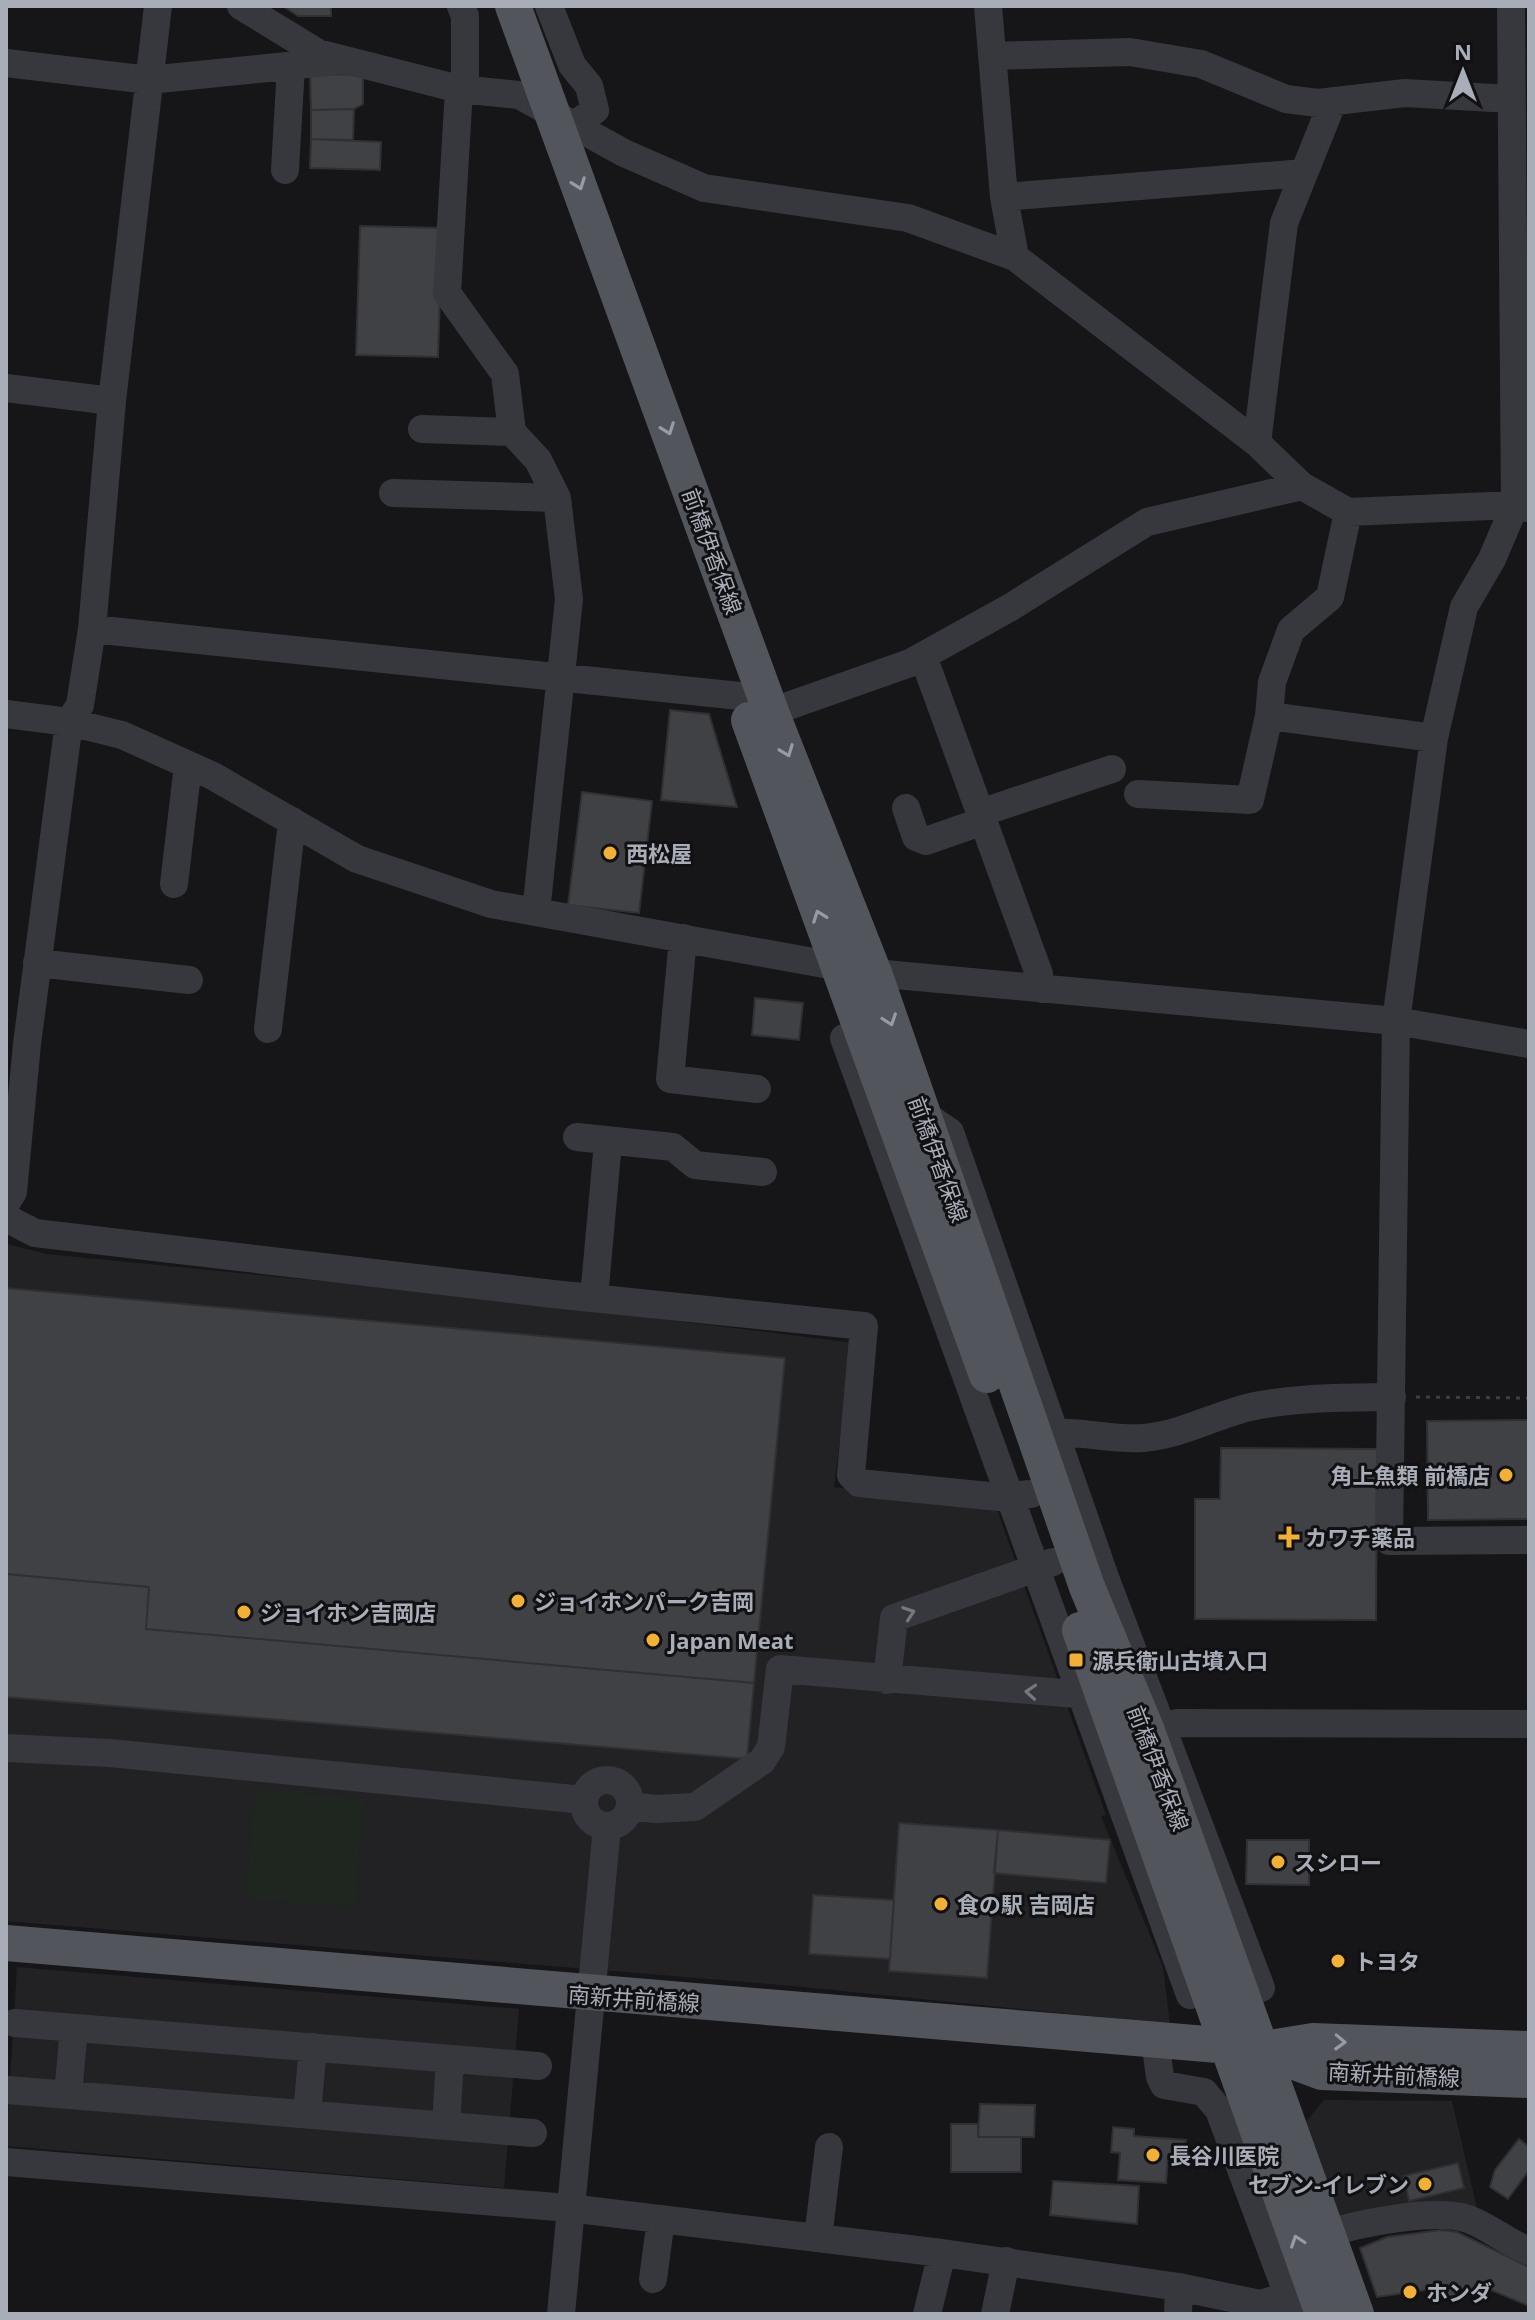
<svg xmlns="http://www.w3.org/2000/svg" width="1535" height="2320" font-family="'Open Sans','Noto Sans JP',sans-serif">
  <rect width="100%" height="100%" fill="#161618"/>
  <!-- built -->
  <path fill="#222225" d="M6,1244L47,1254L471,1296L847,1342L852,1347L834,1487L996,1507L1106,1815L1101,1816L1163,1967L1170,2024L793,1986L6,1921Z
    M17,1967L519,2009L504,2188L6,2146Z
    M1324,2100L1452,2101L1479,2217L1343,2225L1302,2127Z"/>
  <!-- green -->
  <path fill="#1e261f" d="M255,1789L364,1798L355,1908L245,1899Z"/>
  <!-- building -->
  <path fill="#404145" stroke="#303034" stroke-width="2" d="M283,6H331V16H298Z
    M363,74V104L354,109L311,110L310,75Z
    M354,109L353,140L311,139V110Z
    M311,139L381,142L380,170L310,168Z
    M360,226L442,228L438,357L356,355Z
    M670,710L709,714L737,807L661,800Z
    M582,792L652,801L639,913L568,905Z
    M755,998L803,1003L799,1040L752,1035Z
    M6,1288L785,1358L754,1683L146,1629L149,1587L6,1574Z
    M1529,1420V1519L1428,1520L1427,1421Z
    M1221,1448L1377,1449L1376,1620L1195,1619V1499H1220Z
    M6,1574L149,1587L146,1629L754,1683L747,1759L6,1697Z
    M899,1823L998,1830L987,1978L889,1971Z
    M998,1830L1110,1840L1106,1883L994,1873Z
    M1247,1840H1309V1885L1246,1884Z
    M813,1895L894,1900L890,1959L809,1954Z
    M980,2104L1035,2105L1034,2137H978Z
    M951,2124H978V2137H1021V2172H951Z
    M1113,2127L1134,2129V2136L1186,2140L1185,2158L1168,2157L1166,2183L1118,2180L1120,2153L1111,2152Z
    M1519,2139L1529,2147V2170L1508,2199L1490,2187L1495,2170Z
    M1458,2163L1464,2188L1409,2201L1403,2176Z
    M1053,2181L1139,2186L1137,2224L1050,2215Z
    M1441,2230L1457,2232L1529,2267V2306L1491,2290L1435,2299L1433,2289L1377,2297L1360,2248L1387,2237Z"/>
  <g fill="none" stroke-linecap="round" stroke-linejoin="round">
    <!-- path -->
    <path stroke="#3d3f44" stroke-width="3" stroke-dasharray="4 6" stroke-linecap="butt" d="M1416,1397L1529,1398"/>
    <!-- minor -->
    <path stroke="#37383d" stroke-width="28" d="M241,6L318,53L459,89L519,95L624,153L704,188L908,218L1015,257L1257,443L1302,486
      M461,6L465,16V89
      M549,6L572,65L589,86L595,110L573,126
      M988,6L1004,197L1015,257
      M1511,6L1515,505L1492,559L1464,607L1434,738L1396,1021L1389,1541L1529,1540
      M992,56L1130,52L1201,64L1286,99L1318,103L1405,93L1511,99
      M6,63L149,80L336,61
      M459,89L447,293L505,374L512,432L538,460L557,498L569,599L536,912
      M285,170L291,66
      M1004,197L1304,173
      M6,388L112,401L92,629L80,705L69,722L27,1044L13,1192L6,1203
      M112,401L158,6
      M422,429L512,432
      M1257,443L1284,223L1333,101
      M393,493L557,498
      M92,629L740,696
      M923,656L1039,974L1041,989
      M771,712L910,663L1011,607L1147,522L1302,486L1348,512L1515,505L1528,508
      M6,714L69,722L122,735L213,776L357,859L491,904L874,973L1396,1021L1529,1044
      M1269,716L1434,738
      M1138,794L1250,800L1269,716L1272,682L1291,630L1330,597L1348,512
      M906,808L916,837L926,841L983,821
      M980,813L1112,769
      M174,884L188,765
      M683,938L670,1079L757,1089
      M37,963L189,980
      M268,1029L292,821
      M844,1038L1190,1995
      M922,1113L950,1132L1106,1580L1261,1988
      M577,1137L673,1147L695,1165L763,1172
      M6,1218L35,1233L553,1294L864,1326L851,1475L859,1483L999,1497L1031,1494
      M594,1298L608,1142
      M1039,1436C1073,1427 1108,1441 1143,1438C1181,1435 1213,1416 1250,1407C1297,1397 1344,1398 1392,1397
      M887,1680L894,1618L1053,1562
      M1147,1731L1177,1723L1529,1724
      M6,1748L110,1753L584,1800
      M584 1803a23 23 0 1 1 46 0a23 23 0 1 1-46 0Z
      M630,1806L656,1809L695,1807L762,1761L771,1747L780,1669L1099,1696
      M15,2023L538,2066
      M1155,2040L1160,2077L1164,2085L1204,2092L1219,2110L1295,2314
      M8,2090L533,2133
      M68,2095L74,2028
      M307,2114L313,2047
      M446,2125L450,2059
      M6,2162L569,2208L942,2253L1179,2287
      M1327,2234C1359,2223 1436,2208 1468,2219C1490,2227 1508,2243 1529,2251
      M818,2238L829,2147
      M653,2279L661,2219
      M561,2314L607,1827
      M927,2314L942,2253
      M995,2314L1006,2261
      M1178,2314L1179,2287L1260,2304L1288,2296"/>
    <!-- major -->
    <path stroke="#53555c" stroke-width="36" d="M513,6L771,712L874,973L1087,1587L1147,1731L1356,2314
      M749,720L987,1375
      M1080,1630L1323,2314
      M6,1943L1230,2046L1262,2050L1322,2072L1529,2080
      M1264,2049L1313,2041L1529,2049"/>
  </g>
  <!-- one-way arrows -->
  <defs><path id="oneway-chevron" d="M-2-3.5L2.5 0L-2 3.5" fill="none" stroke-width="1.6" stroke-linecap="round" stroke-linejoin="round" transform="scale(2)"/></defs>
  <g stroke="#979ba6">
    <use href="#oneway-chevron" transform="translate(579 184) rotate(70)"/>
    <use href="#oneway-chevron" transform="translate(668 429) rotate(70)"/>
    <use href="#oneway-chevron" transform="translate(787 751) rotate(69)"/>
    <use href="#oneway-chevron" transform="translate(819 916) rotate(-110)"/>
    <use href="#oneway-chevron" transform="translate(890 1020) rotate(71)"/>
    <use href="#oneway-chevron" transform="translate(1340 2042) rotate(2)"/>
    <use href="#oneway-chevron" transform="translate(1297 2241) rotate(-109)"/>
  </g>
  <g stroke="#757881">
    <use href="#oneway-chevron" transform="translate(909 1613) rotate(-19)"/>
    <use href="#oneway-chevron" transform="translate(1031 1692) rotate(-176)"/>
  </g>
  <!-- markers -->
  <g fill="#f2b134" stroke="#111113" stroke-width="3">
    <circle cx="610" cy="853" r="8"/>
    <circle cx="1506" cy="1475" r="8"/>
    <path d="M1285 1525h8v8h8v8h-8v8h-8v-8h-8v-8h8z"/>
    <circle cx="518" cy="1601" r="8"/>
    <circle cx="244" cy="1612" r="8"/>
    <circle cx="653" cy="1640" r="8"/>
    <rect x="1068" y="1652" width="16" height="16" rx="4"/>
    <circle cx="1278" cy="1862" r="8"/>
    <circle cx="941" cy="1904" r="8"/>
    <circle cx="1338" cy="1961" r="8"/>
    <circle cx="1153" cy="2155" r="8"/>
    <circle cx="1425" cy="2184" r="8"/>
    <circle cx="1410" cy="2292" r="8"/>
  </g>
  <g text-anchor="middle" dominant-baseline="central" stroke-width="6" stroke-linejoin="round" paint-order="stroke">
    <!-- street labels -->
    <g font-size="22" fill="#a8adb8" stroke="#111113">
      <text transform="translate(713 551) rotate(70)">前橋伊香保線</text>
      <text transform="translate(939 1159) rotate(70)">前橋伊香保線</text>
      <text transform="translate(1159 1768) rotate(69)">前橋伊香保線</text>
      <text transform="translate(634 1998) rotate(4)">南新井前橋線</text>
      <text transform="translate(1394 2074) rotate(3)">南新井前橋線</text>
    </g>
    <!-- poi labels -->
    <g font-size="22" font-weight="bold" fill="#a8adb8" stroke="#111113" text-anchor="start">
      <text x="626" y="853">西松屋</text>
      <text x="1490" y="1475" text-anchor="end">角上魚類 前橋店</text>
      <text x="1305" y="1537">カワチ薬品</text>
      <text x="534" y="1601">ジョイホンパーク吉岡</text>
      <text x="260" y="1612">ジョイホン吉岡店</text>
      <text x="669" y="1640">Japan Meat</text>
      <text x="1092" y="1660">源兵衛山古墳入口</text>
      <text x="1294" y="1862">スシロー</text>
      <text x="957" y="1904">食の駅 吉岡店</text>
      <text x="1354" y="1961">トヨタ</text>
      <text x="1169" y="2155">長谷川医院</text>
      <text x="1409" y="2184" text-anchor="end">セブン-イレブン</text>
      <text x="1426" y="2292">ホンダ</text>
    </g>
  </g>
  <!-- border -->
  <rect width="1535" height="2320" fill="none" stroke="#a8adb8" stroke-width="16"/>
  <!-- north arrow -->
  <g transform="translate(1463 72)" stroke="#111113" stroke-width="6" paint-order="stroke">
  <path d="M0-6L14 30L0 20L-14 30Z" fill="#a8adb8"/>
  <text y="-12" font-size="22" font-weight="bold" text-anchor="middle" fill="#a8adb8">N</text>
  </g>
</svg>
